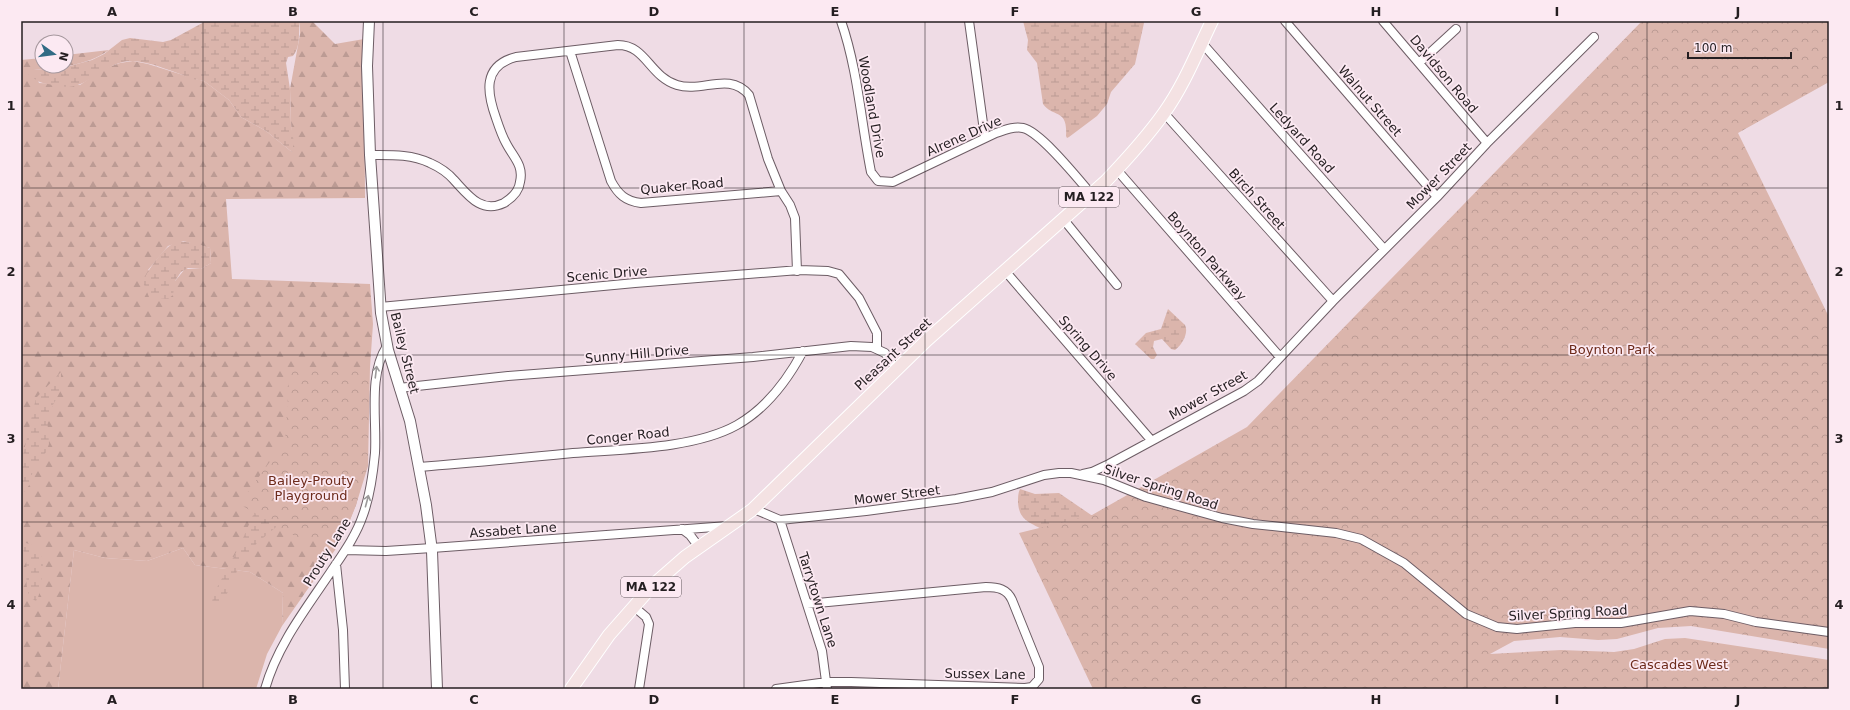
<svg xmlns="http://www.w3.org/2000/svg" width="1850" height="710" font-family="'DejaVu Sans',sans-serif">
  <defs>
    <pattern id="forest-firs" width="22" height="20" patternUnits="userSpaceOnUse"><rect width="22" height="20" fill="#dbb5ac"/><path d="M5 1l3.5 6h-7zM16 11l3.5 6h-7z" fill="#bc9b94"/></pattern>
    <pattern id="wetland-marsh" width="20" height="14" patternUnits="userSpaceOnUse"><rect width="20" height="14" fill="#dbb5ac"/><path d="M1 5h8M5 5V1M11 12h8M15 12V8" fill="none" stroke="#bc9b94"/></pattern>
    <pattern id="park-crowns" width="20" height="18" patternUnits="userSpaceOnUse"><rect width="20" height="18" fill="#dbb5ac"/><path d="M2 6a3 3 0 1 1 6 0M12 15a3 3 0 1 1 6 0" fill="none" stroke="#bc9b94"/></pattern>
  </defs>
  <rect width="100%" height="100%" fill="#efdce5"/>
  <!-- green -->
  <path fill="#dbb5ac" d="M183,548L195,565L250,572L283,593L282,626L267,654L256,689H58L74,550L105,558L147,561Z"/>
  <!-- forest -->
  <path fill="url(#forest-firs)" fill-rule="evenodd" d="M300,21H312L335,44L364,39L365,198L226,199L232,279L370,284L373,324L370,367L326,375L365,467L356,505L342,540L282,626L283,593L250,572L195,565L183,548L147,561L105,558L74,550L58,689H21V60L42,58V66H66V55L109,50C87,66 60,67 34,70L39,83L80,85L103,69L120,63L133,61L148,64L183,75L187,77L204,81L229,100L241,117L266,131L292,152L290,89L300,34ZM183,241L210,248L211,263L201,269H185L175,281L148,270L168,246Z"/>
  <!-- wetland -->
  <path fill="url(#wetland-marsh)" d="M206,21H300C298,33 301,46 293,56L288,57L286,63L290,89L291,125L294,143L292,152L266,131L241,117L229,100L204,81L187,78L183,75C168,70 150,62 133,61C108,60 91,85 69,87C64,87 59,86 54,85C40,83 38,82 27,73L34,70L66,67L92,60L104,54L122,40L130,38L163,42L171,40Z
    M1023,21H1143L1144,23L1135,64L1111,92L1107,104L1097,116L1069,137L1067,138L1066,136C1068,108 1053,118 1043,104L1037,63L1027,50L1028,40Z
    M178,241L195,243L210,248L211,263L201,269L188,268L181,272L175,281L173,295L168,299L149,297L143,282C148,269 164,246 178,241Z
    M1168,309L1185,325C1189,333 1182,345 1175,350L1171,349L1162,339L1154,341L1153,347L1157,355L1154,359H1151L1135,344L1146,333L1161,329Z
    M61,372V390L47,416L49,444L46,452L33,470L30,484L21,496V464L36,398Z
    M1020,489L1035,494L1059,493L1097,519L1045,531C1030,522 1019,521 1018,502C1018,497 1018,493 1020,489Z
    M260,499L281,523L257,543L238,569L222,605L214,609L212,602L214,593L240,545Z
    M21,542C45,545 45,563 41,582C40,589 40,595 36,601C22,596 28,572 26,560C25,554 22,548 21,542Z"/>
  <!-- park -->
  <path fill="url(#park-crowns)" d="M1642,21H1829V82L1738,133L1829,317V649L1691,626L1658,628L1617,639L1598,640L1560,637L1514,641L1490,654L1561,650L1614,652L1634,649L1665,639L1685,638L1829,660V689H1093L1019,533L1092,515L1247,427Z
    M290,367H370L368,466L356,505L342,540L297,537L239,504L285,441Z"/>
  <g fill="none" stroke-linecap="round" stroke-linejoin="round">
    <defs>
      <path id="minor" d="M841,21C858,70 861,122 871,172L878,181L893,182L996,133C1005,130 1014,126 1023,128C1041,132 1079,180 1092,195
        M969,21L985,138
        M1285,21L1437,197
        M1383,21L1487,143
        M1202,43L1384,249
        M570,51L611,181C618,194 625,201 641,203L781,191
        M1419,63L1456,29
        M1164,113L1333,301
        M370,155C391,155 411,154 430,163C439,167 448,173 454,180C468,195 481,214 504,203C512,198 519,191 520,182C524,165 513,157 506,143C502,136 499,127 496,118C487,93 482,66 516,57L618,45C646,45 649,76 677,85C702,93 729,71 749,95L768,159L781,191L790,205L795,218L797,271
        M1117,170L1280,357
        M1064,220L1117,285
        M1006,272L1151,440
        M380,307L635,283L799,270L828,271L839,274L859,298L877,333V349
        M399,388L508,376L753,357L851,346L872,347L885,353L896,369
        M419,467C470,463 522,458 573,453C623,449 694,449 737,425C767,408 787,381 803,351
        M1083,474L1092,472L1109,464L1244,391L1258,381L1333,301L1437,197L1487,143L1594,37
        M754,509L780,520L866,511L956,499L992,492L1044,475L1059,473H1071L1104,480L1146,497L1222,518L1253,524L1336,533L1361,539L1404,563L1466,614L1497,627L1517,629L1575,623H1621L1690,611L1724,614L1756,622L1829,632
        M780,520L822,651L827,689
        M682,529L690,535L699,547
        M346,550L386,551L432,548L728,526
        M336,564L343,630L345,689
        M633,606L646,617L649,624L639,689
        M265,689C277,646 305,610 330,573C342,555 356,536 363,515C370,496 373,474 375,453C377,419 368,375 387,346
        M776,689L827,682H851L1025,688L1032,687L1039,679V667L1012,600C1007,589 998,587 986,587L807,604"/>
      <path id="tertiary" d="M369,21L367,66L370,155L381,313L388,350L410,421L426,505L432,551L437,689"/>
      <path id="primary" d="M571,689L609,635L653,585L685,557L752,510L927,340L1106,181C1126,160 1147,137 1164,113C1184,85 1197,52 1212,21"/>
    </defs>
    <!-- minor casing -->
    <use href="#minor" stroke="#6d5d65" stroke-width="10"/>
    <!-- tertiary casing -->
    <use href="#tertiary" stroke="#6d5d65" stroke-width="12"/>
    <!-- primary casing -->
    <use href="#primary" stroke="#fff" stroke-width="14"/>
    <!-- minor -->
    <use href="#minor" stroke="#fff" stroke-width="8"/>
    <!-- tertiary -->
    <use href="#tertiary" stroke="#fff" stroke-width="10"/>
    <!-- primary -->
    <use href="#primary" stroke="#f4e2e3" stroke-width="12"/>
  </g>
  <!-- one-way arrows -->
  <defs><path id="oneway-shaft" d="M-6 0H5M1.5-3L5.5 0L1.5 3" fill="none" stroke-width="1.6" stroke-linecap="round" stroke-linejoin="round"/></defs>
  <g stroke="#9c9a9b">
    <use href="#oneway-shaft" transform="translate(376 372) rotate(-83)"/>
    <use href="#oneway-shaft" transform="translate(367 501) rotate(-75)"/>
  </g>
  <!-- grid -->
  <path fill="none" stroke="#241e21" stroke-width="1" stroke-opacity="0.55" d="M203,21V689M383,21V689M564,21V689M744,21V689M925,21V689M1106,21V689M1286,21V689M1467,21V689M1647,21V689M21,188H1829M21,355H1829M21,522H1829"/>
  <g text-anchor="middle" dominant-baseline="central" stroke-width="3.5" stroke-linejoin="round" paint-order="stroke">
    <!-- shield labels -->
    <g fill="#fce9f2" stroke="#655b60" stroke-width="1">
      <rect x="1059" y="187" width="60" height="20" rx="3"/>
      <rect x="621" y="577" width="60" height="20" rx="3"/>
    </g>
    <g font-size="12" font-weight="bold" fill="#241e21">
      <text x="1089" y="197">MA 122</text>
      <text x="651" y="587">MA 122</text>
    </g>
    <!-- street labels -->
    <g font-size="13" fill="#241e21" stroke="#fce9f2">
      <text transform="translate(1444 74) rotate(50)">Davidson Road</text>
      <text transform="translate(1370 101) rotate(49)">Walnut Street</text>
      <text transform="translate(872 107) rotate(80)">Woodland Drive</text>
      <text transform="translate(964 136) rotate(-24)">Alrene Drive</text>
      <text transform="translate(1302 138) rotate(48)">Ledyard Road</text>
      <text transform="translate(1439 176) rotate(-46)">Mower Street</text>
      <text transform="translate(682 186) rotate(-5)">Quaker Road</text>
      <text transform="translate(1257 199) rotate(48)">Birch Street</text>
      <text transform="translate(1207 256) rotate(49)">Boynton Parkway</text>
      <text transform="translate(607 274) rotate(-5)">Scenic Drive</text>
      <text transform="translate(1088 348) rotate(49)">Spring Drive</text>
      <text transform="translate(405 353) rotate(76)">Bailey Street</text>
      <text transform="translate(637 354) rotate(-5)">Sunny Hill Drive</text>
      <text transform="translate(893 354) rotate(-43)">Pleasant Street</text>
      <text transform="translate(1208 395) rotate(-29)">Mower Street</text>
      <text transform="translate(628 436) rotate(-6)">Conger Road</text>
      <text transform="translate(1161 487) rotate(18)">Silver Spring Road</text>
      <text transform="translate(897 495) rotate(-7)">Mower Street</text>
      <text transform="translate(513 530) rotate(-4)">Assabet Lane</text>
      <text transform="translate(327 552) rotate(-58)">Prouty Lane</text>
      <text transform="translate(818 600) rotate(72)">Tarrytown Lane</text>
      <text transform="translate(1568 613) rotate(-3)">Silver Spring Road</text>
      <text transform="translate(985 674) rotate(1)">Sussex Lane</text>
    </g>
    <!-- park labels -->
    <g font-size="13" fill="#6d2b1b" stroke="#fce9f2">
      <text x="1612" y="349">Boynton Park</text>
      <text x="311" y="480">Bailey-Prouty<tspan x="311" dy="15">Playground</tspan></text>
      <text x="1679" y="664">Cascades West</text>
    </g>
  </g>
  <!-- border -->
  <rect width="1850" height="710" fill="none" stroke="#fce9f2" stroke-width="44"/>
  <!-- north arrow -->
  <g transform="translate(54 54) rotate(104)"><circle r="19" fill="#fce9f2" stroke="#a6989e"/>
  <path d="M0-3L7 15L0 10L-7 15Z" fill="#316b84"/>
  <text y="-6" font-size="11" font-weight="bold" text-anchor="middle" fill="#241e21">N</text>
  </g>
  <!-- scale -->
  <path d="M1688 52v6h103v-6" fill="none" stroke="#241e21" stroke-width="2"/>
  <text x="1694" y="52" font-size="12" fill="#241e21" stroke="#fce9f2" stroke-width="3" paint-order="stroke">100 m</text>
  <rect x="22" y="22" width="1806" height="666" fill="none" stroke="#241e21" stroke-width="1.5"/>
  <g font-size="13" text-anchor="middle" font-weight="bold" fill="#241e21">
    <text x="112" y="16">A</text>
    <text x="293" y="16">B</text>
    <text x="474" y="16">C</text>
    <text x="654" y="16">D</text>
    <text x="835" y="16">E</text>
    <text x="1015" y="16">F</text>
    <text x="1196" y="16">G</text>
    <text x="1376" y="16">H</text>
    <text x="1557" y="16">I</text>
    <text x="1738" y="16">J</text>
    <text x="11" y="110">1</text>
    <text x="1839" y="110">1</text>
    <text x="11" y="276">2</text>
    <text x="1839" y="276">2</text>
    <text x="11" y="443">3</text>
    <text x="1839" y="443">3</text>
    <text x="11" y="609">4</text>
    <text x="1839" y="609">4</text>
    <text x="112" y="704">A</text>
    <text x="293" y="704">B</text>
    <text x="474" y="704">C</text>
    <text x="654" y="704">D</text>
    <text x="835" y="704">E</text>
    <text x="1015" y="704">F</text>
    <text x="1196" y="704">G</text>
    <text x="1376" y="704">H</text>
    <text x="1557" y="704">I</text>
    <text x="1738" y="704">J</text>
  </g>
</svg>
